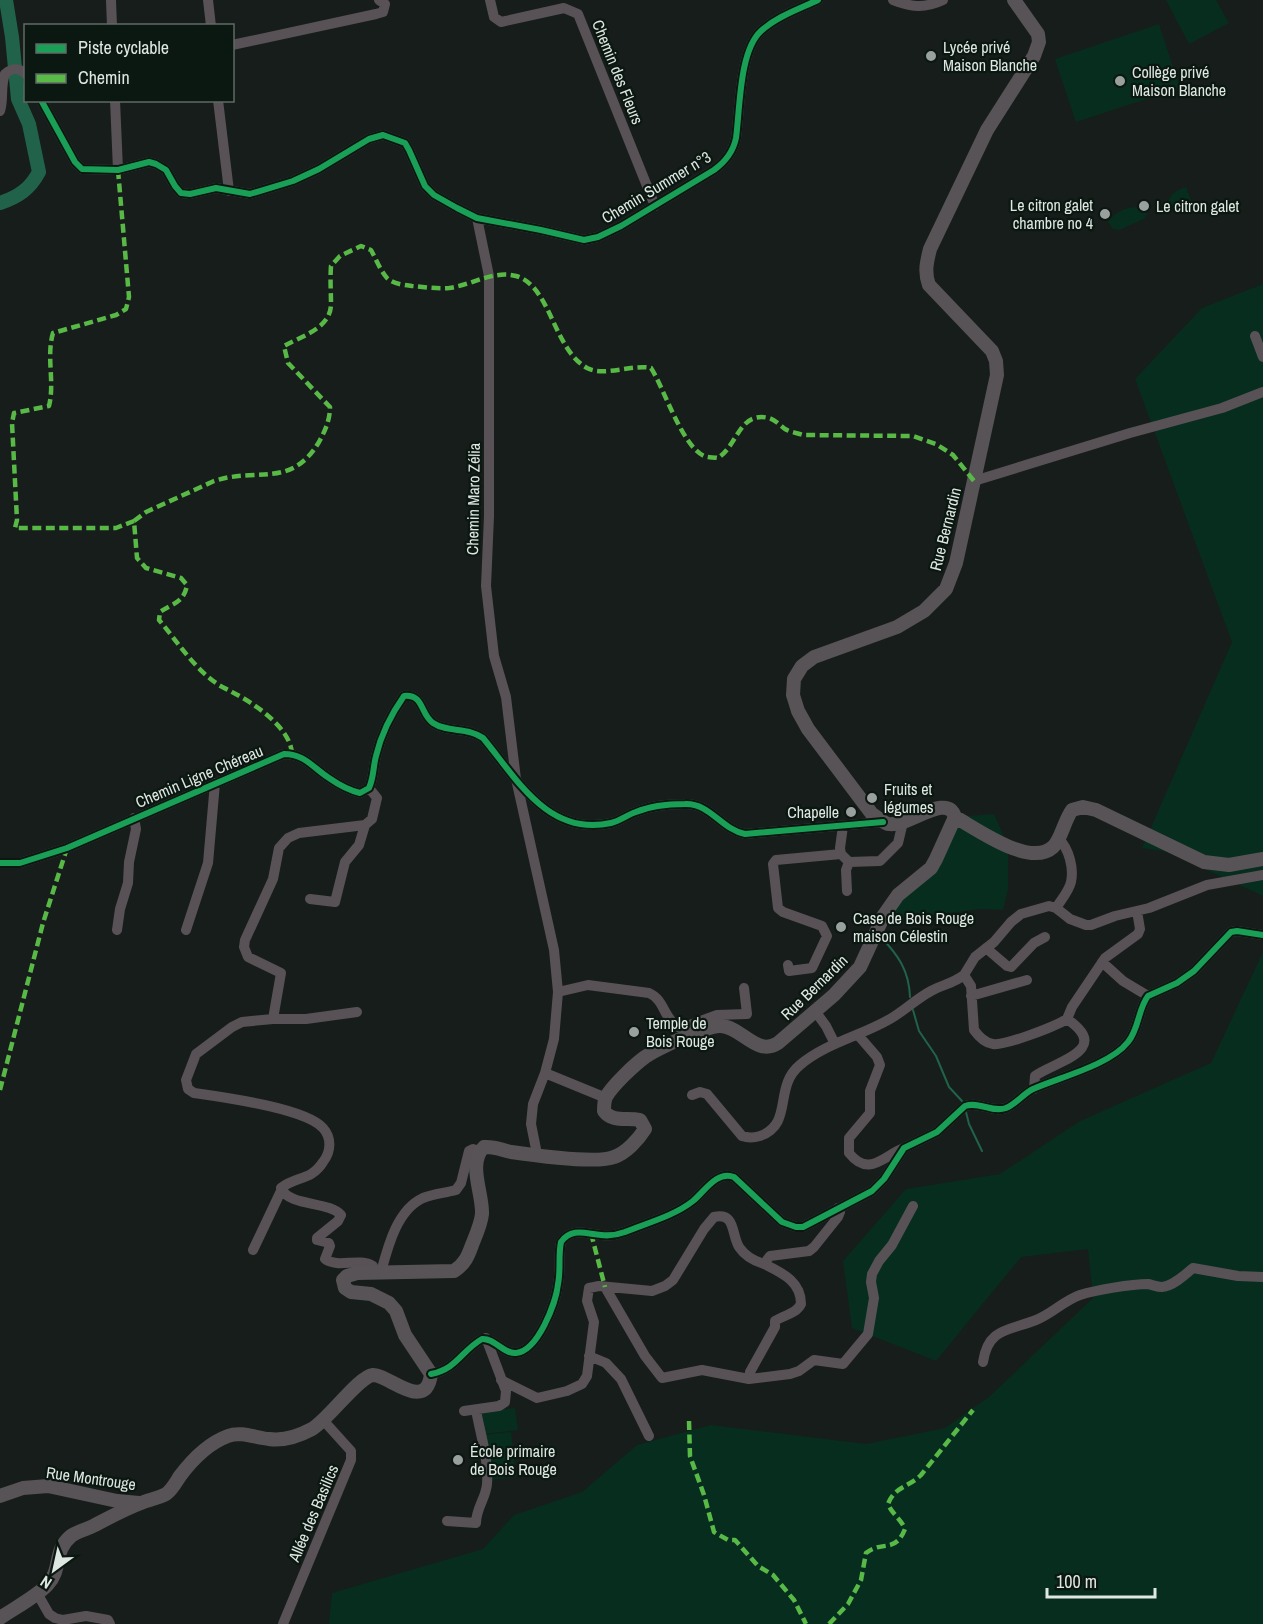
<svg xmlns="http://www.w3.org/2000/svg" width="1263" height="1624" font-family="'Archivo Narrow',sans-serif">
  <rect width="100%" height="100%" fill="#171d1a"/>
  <!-- green -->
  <path fill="#072d1f" d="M1166,0H1216L1229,23L1189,44Z
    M1159,24L1180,88L1076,122L1055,59Z
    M1186,187L1191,201L1176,206H1166C1170,195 1174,191 1186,187Z
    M1135,207L1143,212L1150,209L1144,219L1119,230L1113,229L1108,222C1114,213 1124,208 1135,207Z
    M1263,284V896L1168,852L1142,848L1232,642L1135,379L1202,308Z
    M994,814L1008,846V889L1003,910L981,909L881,921L931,867L955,817Z
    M1263,952V1624H329L332,1593L483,1549L514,1515L582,1492L637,1445L711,1425L866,1444L945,1428L989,1397L1093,1298L1088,1249L1021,1257L936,1361L852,1328L843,1261L906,1189L1000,1174L1080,1121L1211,1063Z
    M515,1408L518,1430L483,1434L481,1412Z
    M511,1432L516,1477L488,1480L483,1435Z"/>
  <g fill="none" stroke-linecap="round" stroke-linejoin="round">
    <!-- stream -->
    <path stroke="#20634a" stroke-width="2" d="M880,936C898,955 909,970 910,997
      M913,1010L919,1031L936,1056L949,1087L962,1101
      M966,1112L969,1124L982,1151"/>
    <!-- river -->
    <path stroke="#20634a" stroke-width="14" d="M0,203C18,197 30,189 39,172L29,124L18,99L12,37L6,0"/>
    <!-- minor -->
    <path stroke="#585256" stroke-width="10" d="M111,0L112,26
      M208,0L211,26
      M490,0L494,17L501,22L564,8L578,14L655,206
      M893,0C911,7 924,9 943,0
      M232,45L376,14L383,12L385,4L379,0
      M41,100L75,162L82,169L118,170L149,162L156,164L166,170L175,186L181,193L190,194L216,188L250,194L293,181L319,169L369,139L383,135L405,143L409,150L425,186L434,195L457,208L477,218L541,230L584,240L598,237L621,226L714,170C725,162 733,153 736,138C740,110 739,51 761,31C776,17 799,9 818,0
      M115,100L118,170
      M218,100L229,191
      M0,111C4,99 0,86 5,74C12,68 18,67 26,74
      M477,218L489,276V516L486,586L494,656L506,697L516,779L554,950L558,992L554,1039L545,1073L533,1104L531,1124L537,1154
      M1255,336L1263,357
      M974,481L1130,433L1222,408L1263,392
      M369,788L377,798L372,819L365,825L299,833L288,838L279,848L273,879L245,940L244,947L248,957L281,973L273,1019L242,1022L232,1027L196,1054L186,1080L188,1089L194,1093C222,1097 305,1108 323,1128C332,1138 331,1152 323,1162C311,1181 296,1176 281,1188C289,1207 329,1201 341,1215L338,1221L317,1238V1240L329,1243L330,1246L325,1259C339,1269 358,1257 373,1266L374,1272
      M841,854L849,862L880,861L898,843L903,822
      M0,863H20L67,848L284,754C305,754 313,768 329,778C339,785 348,790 360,793L369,788C374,777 373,767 376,756C381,735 392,713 404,696C424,694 420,714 433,723C448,733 468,727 483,738C517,779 548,837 611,823C620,821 627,815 636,812C650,806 670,804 685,804C710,803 721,829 745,834L883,822
      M847,891L846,870L849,862
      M310,899L335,902L345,862L359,845L365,825
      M1056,908C1061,900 1069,891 1071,882C1074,868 1069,849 1059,839
      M117,930L120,909L128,883L129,862L136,829L134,818
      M186,930L208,863L215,783
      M986,948L1007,966L1011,967L1034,943L1045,937
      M1102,962L1123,981L1148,996
      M788,965L789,971L812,968L827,936L822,926L783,912L778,908L773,864L776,860L841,854L840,848L843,826
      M558,992L588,985L649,993C665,1000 663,1018 678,1027L687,1026L717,1015L747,1014L744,988
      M971,996L1027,980
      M815,1011L826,1026L835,1044
      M273,1019H306L357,1012
      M1067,1019L1072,1007L1105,958L1138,934L1140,929L1137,911
      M858,1035L877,1057L880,1065L870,1091V1113L849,1138V1153C869,1178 883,1156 904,1148
      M545,1073L606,1098
      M1034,1089L1035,1076C1053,1062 1114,1051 1067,1019C1056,1026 1005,1046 993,1044C985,1043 979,1037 974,1030L971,986L964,975L975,957L994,942L1011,922L1021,914L1049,906L1056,908L1070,919L1086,925H1091L1115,916L1149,908L1207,885L1263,875
      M692,1095L700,1092L707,1094L742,1136C748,1138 753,1138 760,1136C794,1124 773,1087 800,1065C826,1043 861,1036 890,1019C904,1011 916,999 931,991C942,985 954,983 964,975
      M253,1250L281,1191
      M381,1272C388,1246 397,1210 423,1198C433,1194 445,1193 456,1190L461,1183L469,1151L473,1149L480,1151
      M605,1287L645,1356L662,1378L702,1370L749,1379L790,1374L799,1371L814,1360L843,1364L868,1334L874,1298L871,1282L872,1274L879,1261L892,1245L913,1206
      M589,1356L606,1363L621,1379L649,1436
      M983,1362C988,1328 1008,1331 1036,1320C1052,1314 1063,1301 1080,1295C1096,1290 1131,1284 1148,1284C1153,1285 1157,1287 1162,1287C1173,1286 1185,1275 1193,1268L1238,1276L1263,1277
      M431,1374C457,1369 461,1351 482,1339C495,1338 503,1354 516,1353C538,1351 556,1303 558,1284C561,1270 558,1256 561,1242C572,1227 586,1234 601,1235C609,1236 617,1235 625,1232C647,1223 674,1216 693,1201C704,1192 717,1170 734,1177L782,1222L796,1227H803L872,1191L884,1179L904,1148L937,1132L965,1106C979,1101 992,1113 1006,1108C1016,1104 1023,1094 1033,1089C1060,1077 1110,1065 1128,1042C1139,1029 1138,1009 1148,996L1177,983L1194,971L1231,932L1237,931L1263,935
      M749,1379L750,1372L775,1327V1321C784,1315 796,1314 801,1304C801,1281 782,1273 764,1264
      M501,1380L537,1398L567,1391L582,1384L587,1376L594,1322L587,1301L589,1288L599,1286L652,1291L665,1286L673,1280L704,1229L714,1217C736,1212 731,1234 739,1247C745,1256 754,1261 764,1264L770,1256L809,1251L814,1247L838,1217L840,1212L838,1208
      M464,1411L499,1406L505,1402L506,1391L486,1338
      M447,1521L476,1523C476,1508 486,1498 487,1484C489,1460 480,1433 476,1410
      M37,1593L49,1614L55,1618L63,1620L86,1616L108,1620L110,1624
      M283,1624L351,1460V1451L323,1420"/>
    <!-- major -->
    <path stroke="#585356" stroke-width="14" d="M955,817C947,791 908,828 888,824C882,822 877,817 872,814L808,729L798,711L793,695L794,679L802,666L814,657L897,627L924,611L946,589L956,563L997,375L996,361L992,351L929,285C924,272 927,261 930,249L987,130L1034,56L1039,42L1038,34L1014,0
      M955,817C977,829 1030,868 1053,847C1061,840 1064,821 1072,810L1083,807L1096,810L1204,862L1229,865L1263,859
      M0,1496L23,1488L48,1486L117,1501L139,1503
      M0,1618C13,1609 39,1595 48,1584C62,1569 53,1551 71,1536C78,1531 88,1529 95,1525C110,1517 125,1509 141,1503C148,1500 159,1498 166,1494C172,1490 176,1482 180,1476C192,1460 209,1443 228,1436C241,1431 256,1438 269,1439C284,1441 299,1436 312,1429C329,1419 358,1377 373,1375C388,1374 426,1414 431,1374L405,1335L396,1311L389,1303L371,1294L351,1292L345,1288L343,1280L347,1276L357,1273L454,1271C465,1264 468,1256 472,1245C476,1235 481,1224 482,1214C483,1193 467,1163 484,1147C494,1146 502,1150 511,1152C532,1155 597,1164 614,1157C626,1153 638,1140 645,1129L640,1120C627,1117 613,1123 604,1111C604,1106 604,1101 606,1097C612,1086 634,1065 645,1057C657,1049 707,1025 721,1026C742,1027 757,1057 778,1043L834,995L860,967L884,915L898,895L931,868L936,859L955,817"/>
    <!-- quiet -->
    <path stroke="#58b947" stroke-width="4.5" stroke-dasharray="9 4.5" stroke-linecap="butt" d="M118,170L129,297L126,309L116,315L53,333C46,357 55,382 49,406L14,413L12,423L17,520L15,528H116L134,521
      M292,754C291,728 254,703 232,692C227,689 221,687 216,683C193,667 177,641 159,620L160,612C173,603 184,603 187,585L181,578L146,568L137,558L134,521L146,512L214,481C256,467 291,489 319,442C325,431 330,420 330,407L288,363L284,346C302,336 331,328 331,304C331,292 330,279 331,266L340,256L361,246L371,250C376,259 380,270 387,278C393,284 404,285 412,286C424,287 437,289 449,288C472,285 493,270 516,276C551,286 553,349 587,368C604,377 632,364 651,368C664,388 682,446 704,456C708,458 714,457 718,458C738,445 739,411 769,418C775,420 780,425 785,429C790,432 797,433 803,435L913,436L936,444L953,455L974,481
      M0,1090L43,923L67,848
      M591,1233L605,1287
      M689,1421L690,1456L704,1495L714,1532L728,1540H735L758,1566L773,1575L794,1600L806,1624
      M829,1624L848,1604L861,1580L866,1553C882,1540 895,1554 905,1529C901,1519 892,1514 888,1504C894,1487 909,1487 921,1475L973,1410"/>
    <defs>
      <path id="cycleway" d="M41,100L75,162L82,169L118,170L149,162L156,164L166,170L175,186L181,193L190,194L216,188L250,194L293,181L319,169L369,139L383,135L405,143L409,150L425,186L434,195L457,208L477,218L541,230L584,240L598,237L621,226L714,170C725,162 733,153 736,138C740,110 739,51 761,31C776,17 799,9 818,0
        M0,863H20L67,848L284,754C305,754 313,768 329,778C339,785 348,790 360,793L369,788C374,777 373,767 376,756C381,735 392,713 404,696C424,694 420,714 433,723C448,733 468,727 483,738C517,779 548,837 611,823C620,821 627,815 636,812C650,806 670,804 685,804C710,803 721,829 745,834L883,822
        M431,1374C457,1369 461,1351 482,1339C495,1338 503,1354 516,1353C538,1351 556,1303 558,1284C561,1270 558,1256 561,1242C572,1227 586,1234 601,1235C609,1236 617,1235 625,1232C647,1223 674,1216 693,1201C704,1192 717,1170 734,1177L782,1222L796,1227H803L872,1191L884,1179L904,1148L937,1132L965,1106C979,1101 992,1113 1006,1108C1016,1104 1023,1094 1033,1089C1060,1077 1110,1065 1128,1042C1139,1029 1138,1009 1148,996L1177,983L1194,971L1231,932L1237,931L1263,935"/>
    </defs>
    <!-- cycleway casing -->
    <use href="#cycleway" stroke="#0b1711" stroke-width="10"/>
    <!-- cycleway -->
    <use href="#cycleway" stroke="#1a9f57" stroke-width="6"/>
  </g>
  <!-- markers -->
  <g fill="#99a09d" stroke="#0b1711" stroke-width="2">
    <circle cx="931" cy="56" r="6"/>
    <circle cx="1120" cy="81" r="6"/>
    <circle cx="1144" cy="206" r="6"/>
    <circle cx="1105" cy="214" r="6"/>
    <circle cx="872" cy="798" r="6"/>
    <circle cx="851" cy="812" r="6"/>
    <circle cx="841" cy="927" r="6"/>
    <circle cx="634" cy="1032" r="6"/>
    <circle cx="458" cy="1460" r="6"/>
  </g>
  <g text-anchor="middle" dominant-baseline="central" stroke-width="4.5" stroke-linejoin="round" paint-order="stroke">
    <!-- poi labels -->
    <g font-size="16" fill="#dfe7e3" stroke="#0b1711" text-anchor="start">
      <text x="943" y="47">Lycée privé<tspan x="943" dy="18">Maison Blanche</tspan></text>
      <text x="1132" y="72">Collège privé<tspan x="1132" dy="18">Maison Blanche</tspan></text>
      <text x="1093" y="205" text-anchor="end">Le citron galet<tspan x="1093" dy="18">chambre no 4</tspan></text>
      <text x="1156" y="206">Le citron galet</text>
      <text x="884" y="789">Fruits et<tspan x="884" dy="18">légumes</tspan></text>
      <text x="839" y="812" text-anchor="end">Chapelle</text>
      <text x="853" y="918">Case de Bois Rouge<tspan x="853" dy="18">maison Célestin</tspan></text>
      <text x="646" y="1023">Temple de<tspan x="646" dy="18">Bois Rouge</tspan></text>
      <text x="470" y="1451">École primaire<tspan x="470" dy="18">de Bois Rouge</tspan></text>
    </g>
    <!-- street labels -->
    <g font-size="16" fill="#dfe7e3" stroke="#0b1711">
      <text transform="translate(618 72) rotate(68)">Chemin des Fleurs</text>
      <text transform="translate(656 187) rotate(-31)">Chemin Summer n°3</text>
      <text transform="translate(473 499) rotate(-89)">Chemin Maro Zélia</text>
      <text transform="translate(945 529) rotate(-76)">Rue Bernardin</text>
      <text transform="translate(199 776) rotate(-23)">Chemin Ligne Chéreau</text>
      <text transform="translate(814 987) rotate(-44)">Rue Bernardin</text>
      <text transform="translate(91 1478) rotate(8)">Rue Montrouge</text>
      <text transform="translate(313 1513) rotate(-67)">Allée des Basilics</text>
    </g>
  </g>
  <!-- legend -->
  <rect x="24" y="24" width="210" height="78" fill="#0b1711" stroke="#606a65" stroke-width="1.5"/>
  <rect x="36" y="44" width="30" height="9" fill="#1a9f57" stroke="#606a65" stroke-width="1.5"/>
  <text x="78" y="54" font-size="18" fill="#dfe7e3">Piste cyclable</text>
  <rect x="36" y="74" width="30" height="9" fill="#58b947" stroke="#606a65" stroke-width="1.5"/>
  <text x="78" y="84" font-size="18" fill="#dfe7e3">Chemin</text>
  <!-- north arrow -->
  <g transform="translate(54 1570) rotate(213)" stroke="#0b1711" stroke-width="4.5" paint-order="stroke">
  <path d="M0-4.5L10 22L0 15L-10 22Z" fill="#dfe7e3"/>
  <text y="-9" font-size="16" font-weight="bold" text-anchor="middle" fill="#dfe7e3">N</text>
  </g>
  <!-- scale -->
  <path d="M1047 1588v9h108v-9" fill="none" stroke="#dfe7e3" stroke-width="3"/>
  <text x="1056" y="1588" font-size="18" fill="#dfe7e3" stroke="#0b1711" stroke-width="4.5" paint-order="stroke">100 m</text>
</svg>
